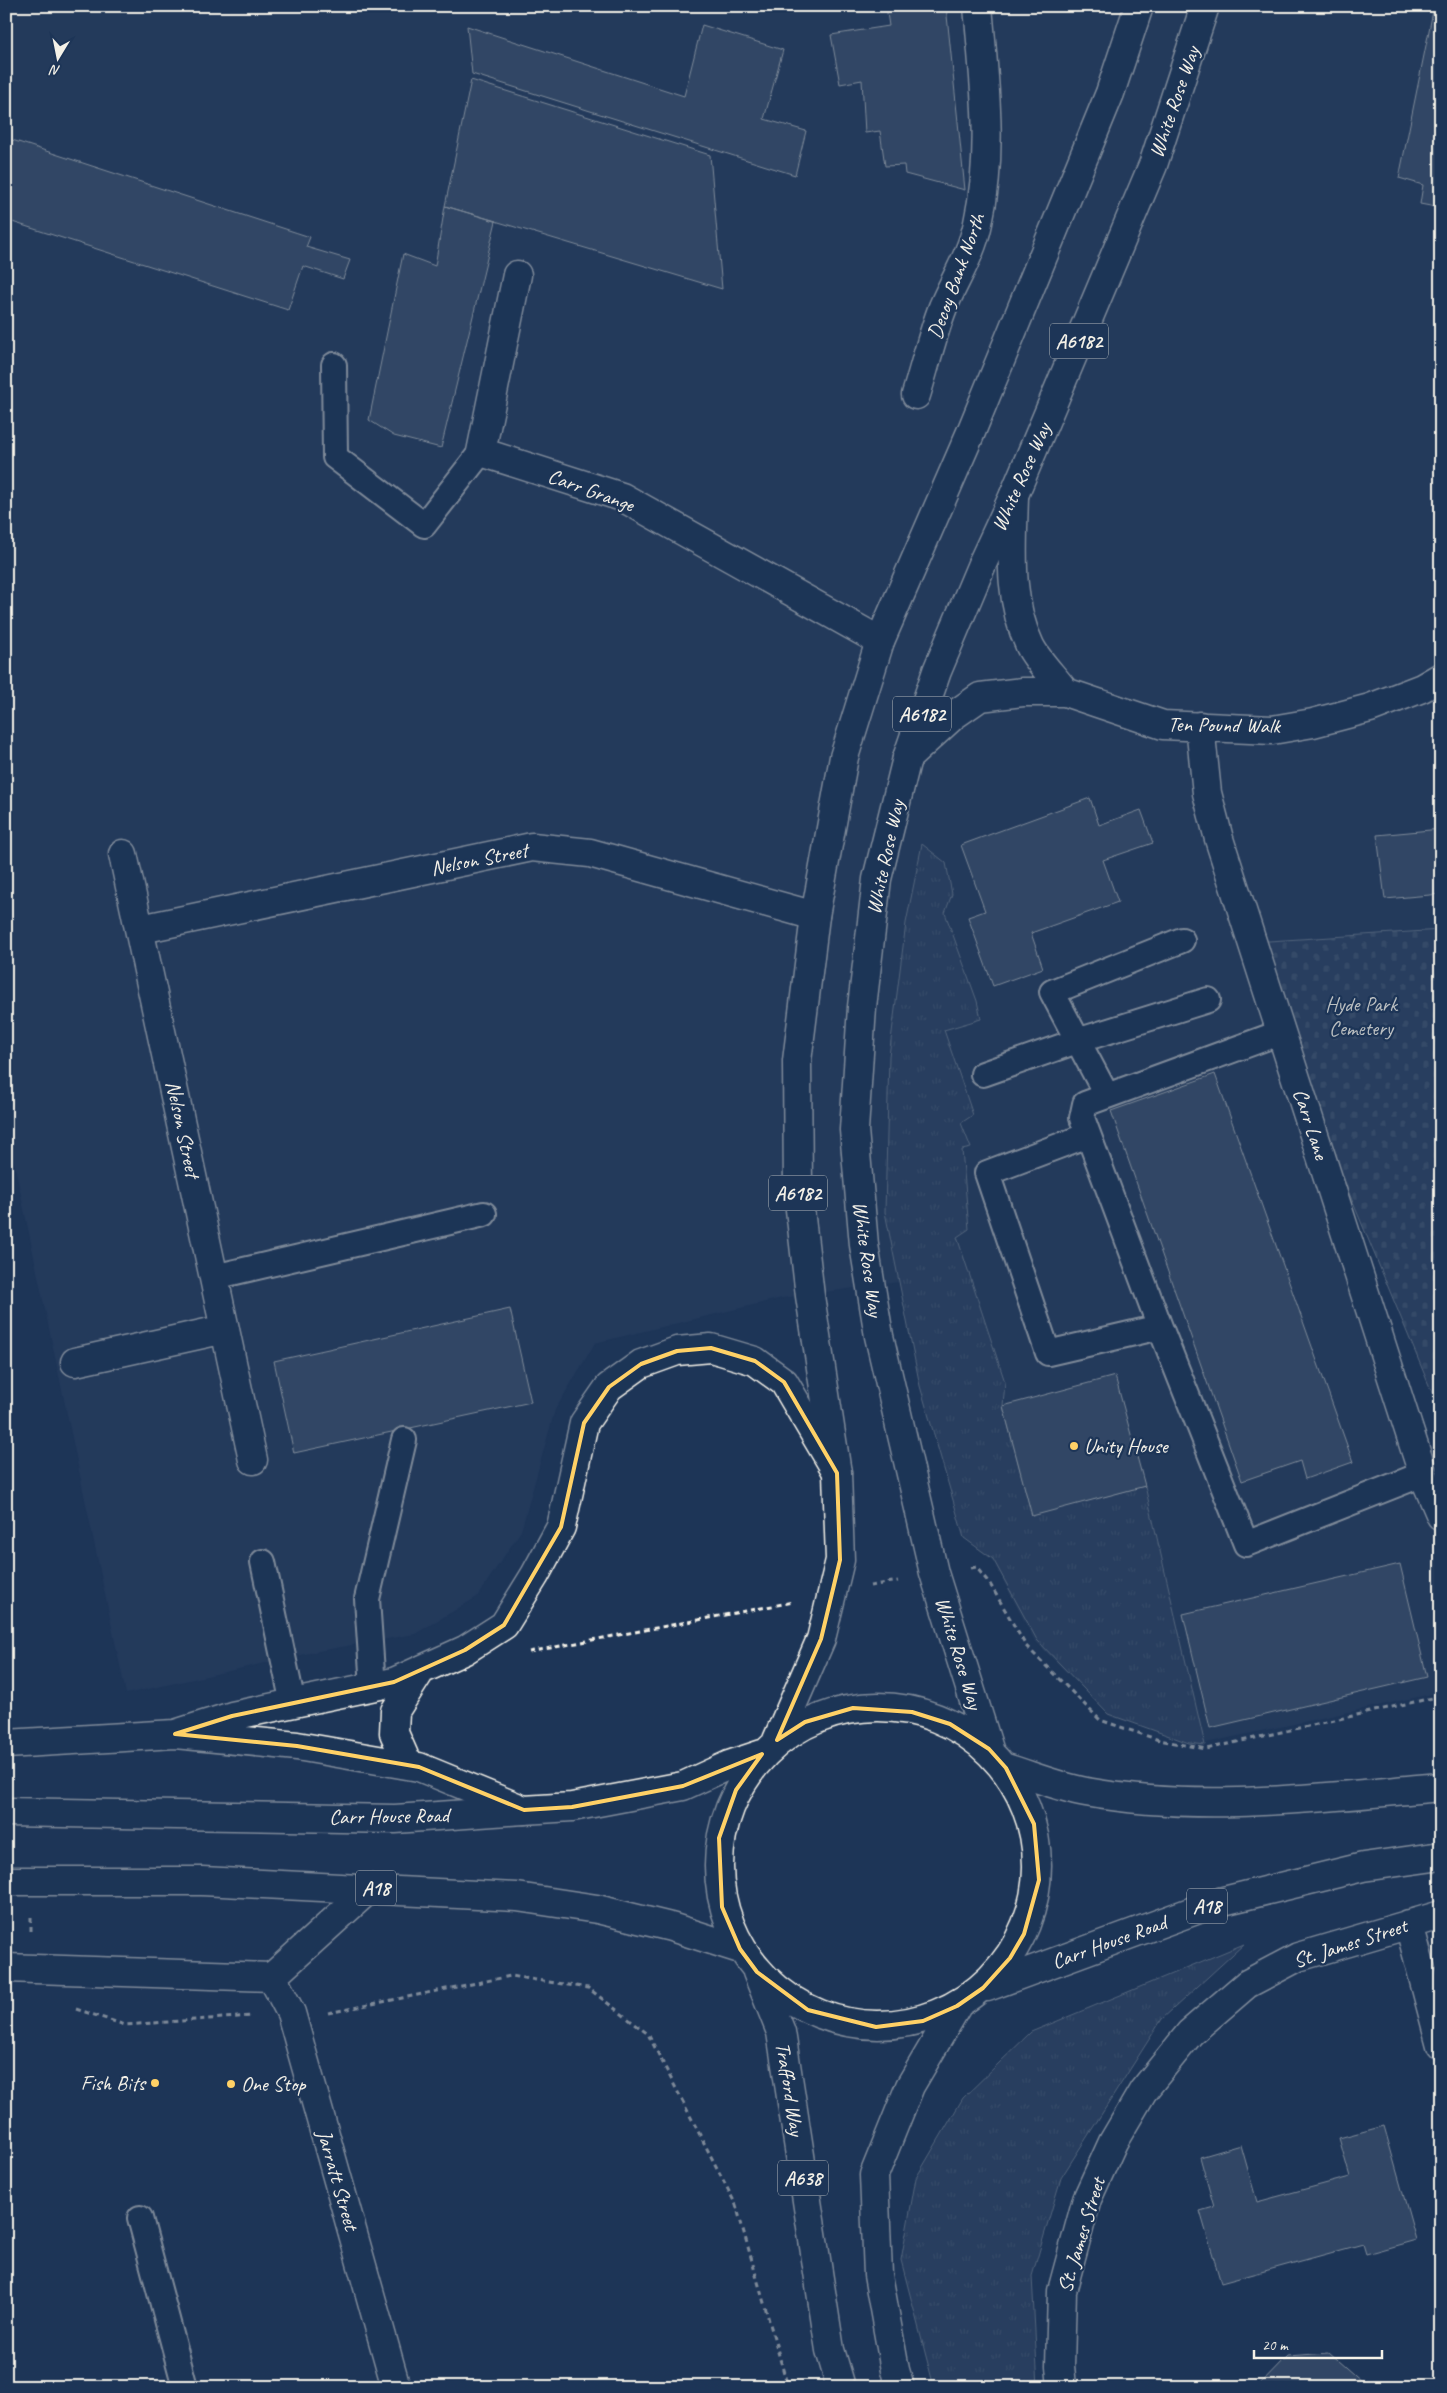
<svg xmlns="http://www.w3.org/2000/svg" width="1447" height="2393" font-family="Caveat,sans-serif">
  <defs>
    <pattern id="grass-tufts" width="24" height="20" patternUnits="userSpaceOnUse" patternTransform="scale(1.25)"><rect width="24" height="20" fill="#354a67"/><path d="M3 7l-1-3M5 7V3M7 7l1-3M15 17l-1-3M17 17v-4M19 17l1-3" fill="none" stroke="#53657d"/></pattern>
    <pattern id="cemetery-stones" width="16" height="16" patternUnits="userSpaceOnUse" patternTransform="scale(1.25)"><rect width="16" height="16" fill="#354a67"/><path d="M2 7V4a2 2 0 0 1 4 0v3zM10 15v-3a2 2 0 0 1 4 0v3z" fill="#53657d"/></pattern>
  </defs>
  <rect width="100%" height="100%" fill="#1d3557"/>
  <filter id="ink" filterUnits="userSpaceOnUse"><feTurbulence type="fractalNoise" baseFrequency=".02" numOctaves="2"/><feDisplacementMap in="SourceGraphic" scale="10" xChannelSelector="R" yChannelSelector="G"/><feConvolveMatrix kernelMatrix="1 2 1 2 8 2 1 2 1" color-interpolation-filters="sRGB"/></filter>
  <g filter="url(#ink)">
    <!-- built -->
    <path fill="#2a4060" d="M6,6H1441V930L1254,942L1441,1488V1692L1206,1743L1111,1717L1034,1640L993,1561L965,1538L921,1390L899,1282L782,1298L595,1343L555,1410L521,1531L477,1597L415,1634L319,1651L126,1694L6,1124Z"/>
    <!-- grass -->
    <path fill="url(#grass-tufts)" stroke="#949ea8" d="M922,844L946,863L952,894L945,913L977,1001L981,1019L944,1030L973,1115L961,1123L971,1148L962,1150L969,1229L957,1237L1005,1382L1003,1406L1032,1515L1145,1486L1205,1745L1189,1743L1108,1714L1037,1640L993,1559L964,1538L920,1386L885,1212L889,1056L906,923Z
      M1244,1944L1162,2019L1061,2178L1032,2276L1038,2387H934L901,2260L916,2178L963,2098L1031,2032Z"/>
    <!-- cemetery -->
    <path fill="url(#cemetery-stones)" stroke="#949ea8" d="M1441,930V1414L1282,1032L1253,942Z"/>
    <!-- building -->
    <path fill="#485b74" stroke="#f4f1e8" d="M886,6H946L965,190L905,174L904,165L885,166L880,131L865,133L862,80L840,84L831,35L889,26Z
      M1434,6H1441V208L1420,204L1423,185L1399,178Z
      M702,25L783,50L764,119L806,131L795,175L472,74L467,26L684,96Z
      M471,80L710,155L722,289L445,206Z
      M6,138L310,237L306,247L350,260L343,279L303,266L288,310L6,220Z
      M445,206L496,221L441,448L394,436L369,420L403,254L435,266Z
      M1090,798L1099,825L1141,810L1153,843L1103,860L1118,902L1031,933L1043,968L993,986L968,917L985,911L961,845Z
      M1439,815H1441V894L1385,899L1377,835L1441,829Z
      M1215,1074L1353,1462L1305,1479L1300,1461L1242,1481L1111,1111Z
      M510,1309L531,1402L294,1453L274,1361Z
      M1115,1376L1145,1486L1032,1516L1003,1406Z
      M1400,1564L1427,1677L1210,1728L1183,1614Z
      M1384,2126L1416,2240L1366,2254L1363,2244L1221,2283L1200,2211L1214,2207L1200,2157L1241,2145L1257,2202L1350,2177L1339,2138Z
      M1329,2353L1362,2382V2387H1257L1287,2356Z"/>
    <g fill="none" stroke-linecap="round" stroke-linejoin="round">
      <defs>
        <path id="lane" d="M334,365L335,457L424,525L481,452
          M1282,1032L1085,1104L1082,1118L1160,1327L1246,1544L1423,1474
          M983,1074L1077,1041L1208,1000
          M1107,1096L1052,992L1182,940
          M1088,1135L987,1173L1048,1353L1160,1327
          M214,1277L484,1214
          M263,1562L293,1704
          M373,1687L367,1599L404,1440
          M140,2218L185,2387"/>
        <path id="street" d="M517,275L481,452L622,497L880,641
          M916,395C925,366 932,335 943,307C955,279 972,253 978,223C994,151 984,79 978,6
          M1014,495C1013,545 1007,598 1030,646C1038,662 1054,677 1065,692
          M1200,726L1207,793L1219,839L1423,1474L1441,1516
          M907,758L954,715L980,697L1023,692H1065L1163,725L1272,730L1313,723L1370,708L1422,688L1441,677
          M123,854L253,1460
          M141,929L532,847L590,853L815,916
          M75,1362L225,1329
          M175,1734L232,1716L394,1682L465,1650L504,1625L535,1575L561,1527L584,1423L609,1387L641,1364L677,1351L711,1348L755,1361L784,1382L837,1472
          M6,1744L175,1734L297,1746L419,1767L524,1810
          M408,1765L394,1733L395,1711L421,1670
          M1409,1924L1441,2045
          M6,1968L272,1977L370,1888
          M272,1977L291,2013L396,2387
          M1062,2387L1060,2366L1062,2291L1087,2199L1113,2142L1143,2091L1190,2033L1247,1984L1298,1957L1441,1915"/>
        <path id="highway" d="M719 1866a159 159 0 1 1 318 0a159 159 0 1 1-318 0Z
          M777,1740L821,1639L840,1560L837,1473L810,1296L798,1192L797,1061L815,916L844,757L880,641L971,432L1110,93L1139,6
          M989,1749L934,1573L879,1336L864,1245L854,1130L862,1007L877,879L907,758L937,671L982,564L1014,495L1153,165L1205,6
          M1006,1768C1032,1776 1059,1787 1086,1792C1203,1813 1323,1797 1441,1787
          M6,1812L395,1819L524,1810L572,1807L683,1786L729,1765L762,1754
          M6,1881H202L517,1897L597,1909L671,1927L740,1949
          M757,1972L781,2032L830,2350L841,2387
          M987,1987L1215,1903L1363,1867L1441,1856
          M900,2387L895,2370L878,2275L874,2175L910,2086L957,2006"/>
      </defs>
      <!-- lane casing -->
      <use href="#lane" stroke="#f4f1e8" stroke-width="28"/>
      <!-- street casing -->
      <use href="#street" stroke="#f4f1e8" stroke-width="31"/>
      <!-- highway casing -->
      <use href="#highway" stroke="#f4f1e8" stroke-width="31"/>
      <!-- path -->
      <path stroke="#f4f1e8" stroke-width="3" stroke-dasharray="5 4" stroke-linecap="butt" d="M971,1568L976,1567L990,1584L1026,1646L1100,1720L1159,1740L1206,1749L1441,1696
        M870,1586L898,1581
        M529,1652L793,1602
        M31,1917V1933
        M76,2009L125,2025L251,2016
        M328,2013L511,1976L588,1988L648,2034L736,2205L788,2387"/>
      <!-- lane -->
      <use href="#lane" stroke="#1d3557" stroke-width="24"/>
      <!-- street -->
      <use href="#street" stroke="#1d3557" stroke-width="28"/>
      <!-- highway -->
      <use href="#highway" stroke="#1d3557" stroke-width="28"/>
    </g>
  </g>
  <!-- marked area -->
  <path d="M0 0H1447V2393H0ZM711,1348L755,1361L784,1382L837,1473L840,1560L821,1639L777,1740L805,1722L853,1708L912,1712L950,1724L989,1749L1006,1768L1034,1824L1039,1880L1024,1934L1010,1958L983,1988L957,2006L923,2021L876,2027L808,2010L757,1972L740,1949L722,1907L719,1838L736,1790L762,1754L683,1786L572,1807L524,1810L419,1767L297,1746L175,1734L232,1716L394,1682L465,1650L504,1625L561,1527L584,1423L609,1387L641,1364L677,1351Z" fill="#1d3557" fill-opacity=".55" fill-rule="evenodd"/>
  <path fill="none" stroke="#ffd166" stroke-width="4" stroke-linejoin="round" d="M711,1348L755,1361L784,1382L837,1473L840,1560L821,1639L777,1740L805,1722L853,1708L912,1712L950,1724L989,1749L1006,1768L1034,1824L1039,1880L1024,1934L1010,1958L983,1988L957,2006L923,2021L876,2027L808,2010L757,1972L740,1949L722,1907L719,1838L736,1790L762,1754L683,1786L572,1807L524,1810L419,1767L297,1746L175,1734L232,1716L394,1682L465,1650L504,1625L561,1527L584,1423L609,1387L641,1364L677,1351Z"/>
  <!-- markers -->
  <g fill="#ffd166" stroke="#1d3557" stroke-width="2">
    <circle cx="1074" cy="1446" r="5"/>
    <circle cx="155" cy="2083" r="5"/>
    <circle cx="231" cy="2084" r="5"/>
  </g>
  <g text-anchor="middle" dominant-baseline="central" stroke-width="4.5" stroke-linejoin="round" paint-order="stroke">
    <!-- shield labels -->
    <g fill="#1d3557" stroke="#b4b9bc" stroke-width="1">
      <rect x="1050" y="323.5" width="58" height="35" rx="4"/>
      <rect x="893" y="696.5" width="58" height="35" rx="4"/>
      <rect x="769" y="1175.5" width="58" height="35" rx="4"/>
      <rect x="356" y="1870.5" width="40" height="35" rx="4"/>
      <rect x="1187" y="1888.5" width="40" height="35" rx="4"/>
      <rect x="778" y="2160.5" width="50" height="35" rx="4"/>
    </g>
    <g font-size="20" font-weight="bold" fill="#f4f1e8">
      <text x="1079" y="341">A6182</text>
      <text x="922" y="714">A6182</text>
      <text x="798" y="1193">A6182</text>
      <text x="376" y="1888">A18</text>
      <text x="1207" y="1906">A18</text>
      <text x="803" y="2178">A638</text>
    </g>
    <!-- street labels -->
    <g font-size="21" fill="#f4f1e8" stroke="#1d3557">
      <text transform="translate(1174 102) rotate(-71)">White Rose Way</text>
      <text transform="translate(956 276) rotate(-70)">Decoy Bank North</text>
      <text transform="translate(1021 477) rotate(-66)">White Rose Way</text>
      <text transform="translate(591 490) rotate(20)">Carr Grange</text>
      <text transform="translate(1224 725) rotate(1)">Ten Pound Walk</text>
      <text transform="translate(885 857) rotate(-78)">White Rose Way</text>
      <text transform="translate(479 859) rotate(-11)">Nelson Street</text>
      <text transform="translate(1311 1124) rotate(72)">Carr Lane</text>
      <text transform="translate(183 1129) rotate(78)">Nelson Street</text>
      <text transform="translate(868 1259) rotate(82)">White Rose Way</text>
      <text transform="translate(959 1653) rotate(73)">White Rose Way</text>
      <text transform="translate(389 1816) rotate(-1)">Carr House Road</text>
      <text transform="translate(1109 1942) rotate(-20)">Carr House Road</text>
      <text transform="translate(1350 1943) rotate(-18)">St. James Street</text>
      <text transform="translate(790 2089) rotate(81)">Trafford Way</text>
      <text transform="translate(338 2180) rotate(74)">Jarratt Street</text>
      <text transform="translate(1081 2235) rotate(-73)">St. James Street</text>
    </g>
    <!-- park labels -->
    <g font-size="21" fill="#bbbfc1" stroke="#1d3557">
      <text x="1361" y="1004">Hyde Park<tspan x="1361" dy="24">Cemetery</tspan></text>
    </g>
    <!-- poi labels -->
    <g font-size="21" fill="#f4f1e8" stroke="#1d3557" text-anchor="start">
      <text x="1084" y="1446">Unity House</text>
      <text x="145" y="2083" text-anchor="end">Fish Bits</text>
      <text x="241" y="2084">One Stop</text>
    </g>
  </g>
  <!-- margin -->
  <rect width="1447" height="2393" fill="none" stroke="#1d3557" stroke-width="25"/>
  <rect x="12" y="12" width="1422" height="2368" fill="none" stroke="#f4f1e8" stroke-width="2" filter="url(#ink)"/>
  <!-- north arrow -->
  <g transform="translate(58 58) rotate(190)" stroke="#1d3557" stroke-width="4" paint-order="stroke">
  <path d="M0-4L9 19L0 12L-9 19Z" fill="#f4f1e8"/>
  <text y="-8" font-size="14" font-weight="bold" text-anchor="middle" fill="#f4f1e8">N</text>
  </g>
  <!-- scale -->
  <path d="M1254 2350v8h128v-8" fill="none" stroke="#f4f1e8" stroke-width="2.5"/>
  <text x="1262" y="2350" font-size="15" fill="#f4f1e8" stroke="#1d3557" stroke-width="4" paint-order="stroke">20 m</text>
</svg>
